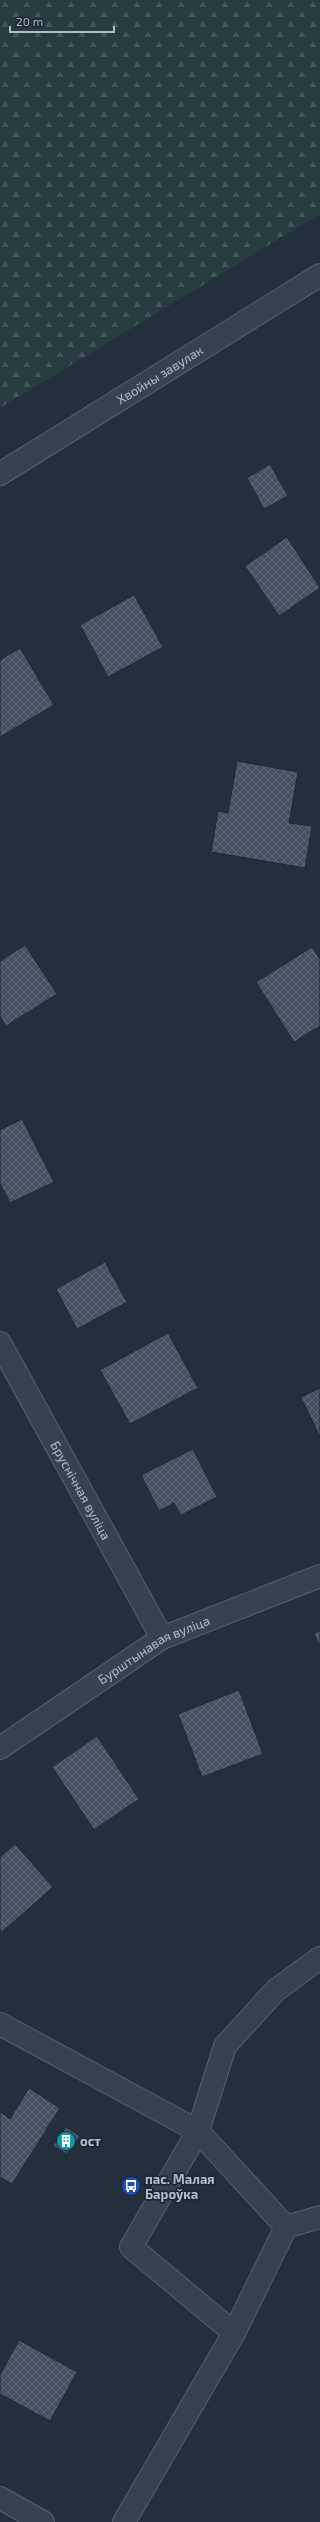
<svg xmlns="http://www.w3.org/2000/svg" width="320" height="2522" font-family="'Exo 2',sans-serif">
  <defs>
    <pattern id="forest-firs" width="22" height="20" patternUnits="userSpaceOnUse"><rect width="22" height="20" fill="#263c3f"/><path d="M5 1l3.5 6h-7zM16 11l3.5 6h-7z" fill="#435659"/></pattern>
    <pattern id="building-cross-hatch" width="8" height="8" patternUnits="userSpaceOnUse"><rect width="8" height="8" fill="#455162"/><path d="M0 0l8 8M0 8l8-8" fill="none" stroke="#5d6877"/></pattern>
  </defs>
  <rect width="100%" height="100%" fill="#242f3e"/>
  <!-- forest -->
  <path fill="url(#forest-firs)" d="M0,0H320V214L0,408Z"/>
  <!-- building -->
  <path fill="url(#building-cross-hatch)" stroke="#1f2835" d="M270,464L288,496L264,509L247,478Z
    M287,537L320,588L279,616L245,566Z
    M134,595L163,647L108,677L80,625Z
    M20,648L54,705L0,737V660Z
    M237,761L298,772L289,823L312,826L305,868L211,852L218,811L228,813Z
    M25,945L57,994L6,1026L0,1016V961Z
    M312,947L320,959V1026L294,1042L256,982Z
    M22,1119L54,1182L10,1203L0,1183V1130Z
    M105,1262L127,1302L77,1329L56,1289Z
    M168,1333L198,1388L130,1424L100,1370Z
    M320,1388V1437L301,1397Z
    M193,1449L217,1497L181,1515L174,1503L159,1511L141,1475Z
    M320,1631V1647L314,1633Z
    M239,1690L263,1754L202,1777L178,1714Z
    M97,1736L139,1799L94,1830L52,1767Z
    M15,1844L53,1887L2,1932L0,1929V1857Z
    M29,2088L60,2108L12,2184L0,2177V2112L10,2119Z
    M66,2127L80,2136L67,2154L53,2146Z
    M19,2340L77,2372L50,2421L0,2394V2375Z"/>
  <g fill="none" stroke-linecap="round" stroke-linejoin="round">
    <defs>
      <g id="minor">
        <path id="s1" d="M0,474L320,275"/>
        <path id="s2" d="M0,1343L162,1638"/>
        <path id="s3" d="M0,1748L162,1638L320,1576"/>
        <path d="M0,2024L198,2131L286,2227L234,2333L124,2522"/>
        <path d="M286,2227L320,2217"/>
        <path d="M234,2333L131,2247L198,2131L225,2046L276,1990L320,1958"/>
        <path d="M0,2498L43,2522"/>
      </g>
    </defs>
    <!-- minor casing -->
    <use href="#minor" stroke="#565f6c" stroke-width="24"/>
    <!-- minor -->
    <use href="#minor" stroke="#38414e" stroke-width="22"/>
  </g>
  <!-- icons -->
  <defs>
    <symbol id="building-disc" viewBox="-11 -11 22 22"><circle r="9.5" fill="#0f9aa8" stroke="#1d2633"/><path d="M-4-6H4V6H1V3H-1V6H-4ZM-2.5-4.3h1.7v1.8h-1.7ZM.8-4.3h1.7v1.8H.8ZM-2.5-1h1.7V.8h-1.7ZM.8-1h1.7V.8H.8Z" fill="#fff"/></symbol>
    <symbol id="bus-disc" viewBox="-11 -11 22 22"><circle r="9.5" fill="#1a4fb4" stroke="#1d2633"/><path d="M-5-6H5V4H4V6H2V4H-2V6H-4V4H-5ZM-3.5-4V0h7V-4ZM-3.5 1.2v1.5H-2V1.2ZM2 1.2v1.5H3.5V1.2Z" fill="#fff"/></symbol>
  </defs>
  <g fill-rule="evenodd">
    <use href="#building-disc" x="55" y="2130" width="22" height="22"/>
    <use href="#bus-disc" x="120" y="2175" width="22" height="22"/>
  </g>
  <g text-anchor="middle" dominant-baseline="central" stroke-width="3.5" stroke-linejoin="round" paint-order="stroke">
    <!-- street labels -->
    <g font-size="13" fill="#b4bcc9" stroke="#1d2633">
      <text stroke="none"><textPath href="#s1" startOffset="188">Хвойны завулак</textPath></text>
      <text stroke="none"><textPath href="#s2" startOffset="168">Бруснічная вуліца</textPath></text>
      <text stroke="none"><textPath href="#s3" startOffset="183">Бурштынавая вуліца</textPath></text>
    </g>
    <!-- poi labels -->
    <g font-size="13" font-weight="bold" fill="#b4bcc9" stroke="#1d2633" text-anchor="start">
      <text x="80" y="2141">ост</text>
      <text x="145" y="2179">пас. Малая<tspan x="145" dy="15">Бароўка</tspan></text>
    </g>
  </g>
  <!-- scale -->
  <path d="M10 26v6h104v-6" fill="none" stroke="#b4bcc9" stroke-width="2"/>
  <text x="16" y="26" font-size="12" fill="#b4bcc9" stroke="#1d2633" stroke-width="3" paint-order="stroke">20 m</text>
</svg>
